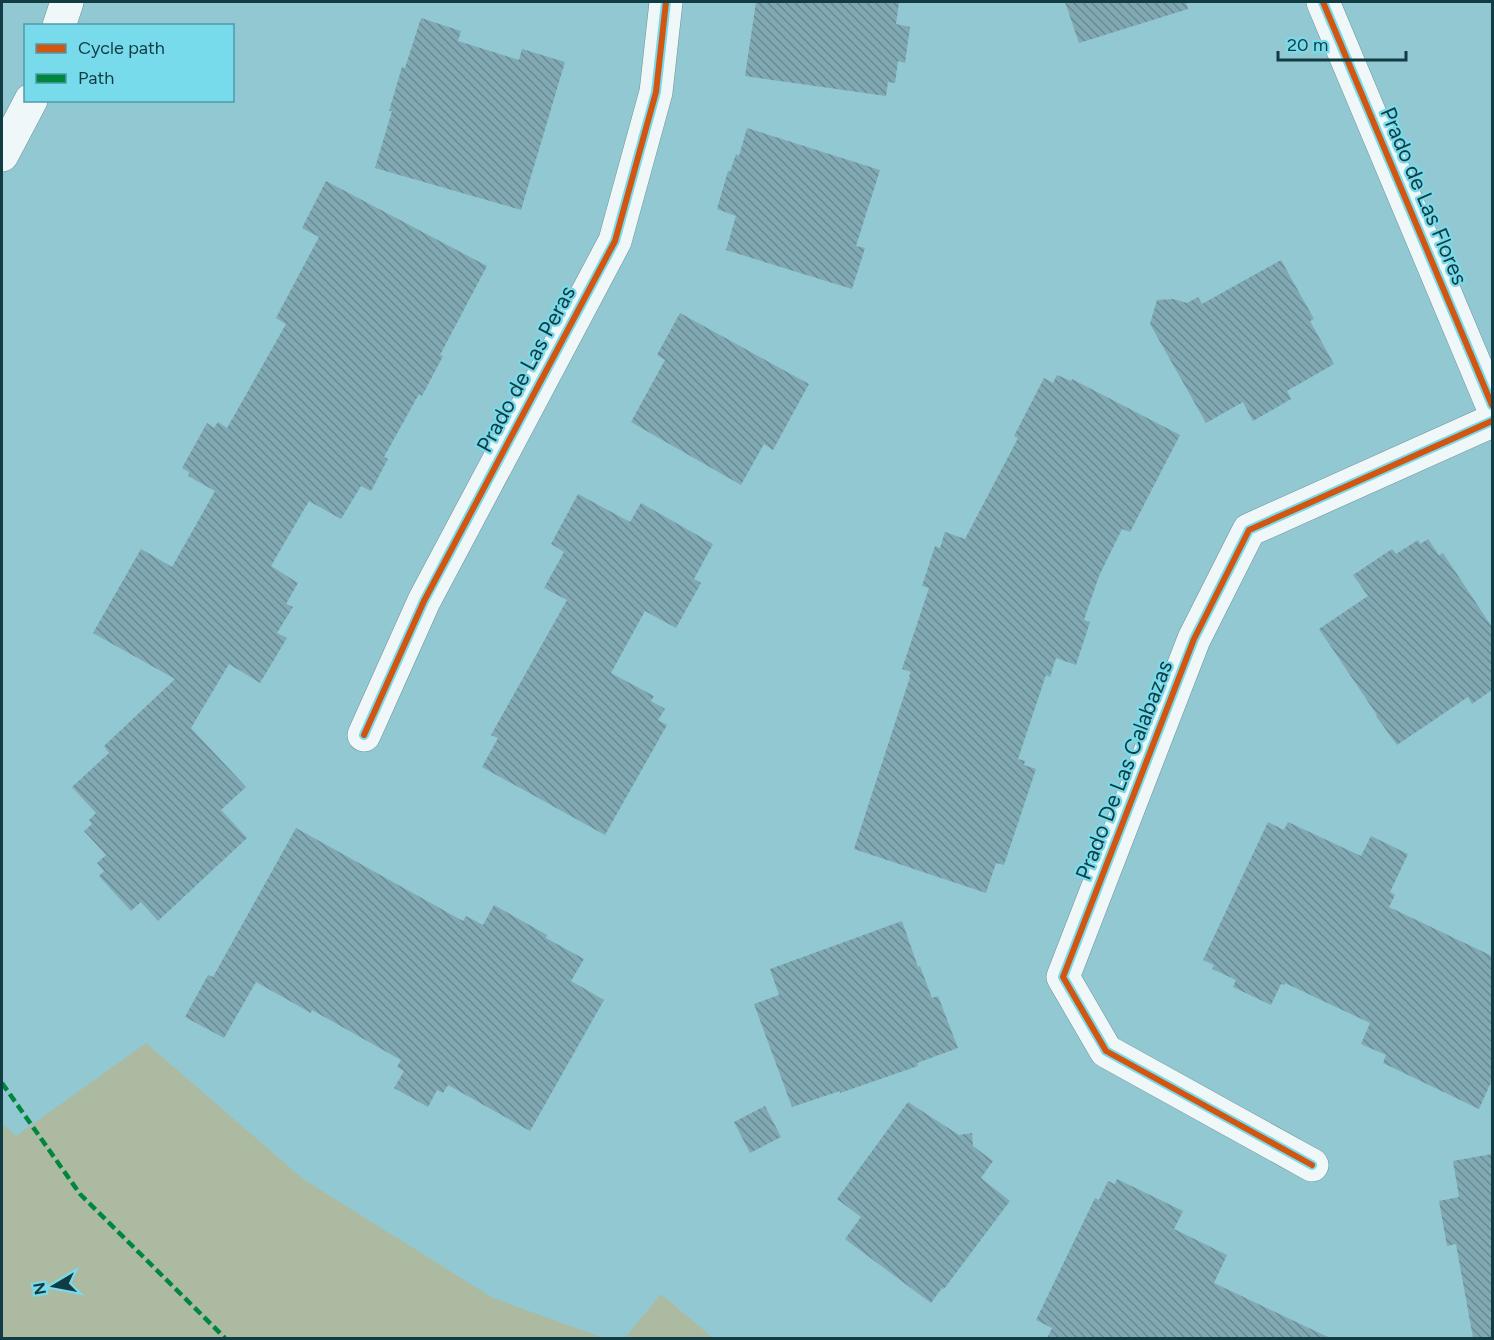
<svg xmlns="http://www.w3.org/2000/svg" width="1494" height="1340" font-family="Figtree,sans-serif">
  <defs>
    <pattern id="building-back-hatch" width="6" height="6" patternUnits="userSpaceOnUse" patternTransform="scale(1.5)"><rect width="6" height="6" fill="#81a9b4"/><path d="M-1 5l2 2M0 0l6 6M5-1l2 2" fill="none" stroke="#688b94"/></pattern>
  </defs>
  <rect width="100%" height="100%" fill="#92c8d1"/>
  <!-- green -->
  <path fill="#acbaa1" d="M146,1043L303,1179L493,1298L604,1338H2V1123L16,1136Z
    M661,1294L713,1338H625Z"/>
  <!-- building -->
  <path fill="url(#building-back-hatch)" d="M756,2H899L896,24L910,27L905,63L898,61L895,83L888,82L886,96L745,76Z
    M1065,2H1186L1188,9L1079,43Z
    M421,18L461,31L458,41L519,60L522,49L565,62L521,210L375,168L392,111H389L402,67L405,68Z
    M747,128L880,170L856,246L865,248L852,289L726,250L736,216L717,209L728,171L730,172L736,154L739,156Z
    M326,181L487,266L440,355L443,356L422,396L419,394L384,457L388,459L371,491L361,486L341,519L309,501L271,566L298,583L286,604L293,607L277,633L287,638L260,683L229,664L191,728L246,787L221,810L247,838L158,921L141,902L131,911L99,876L104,871L97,863L106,855L84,831L92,824L89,820L96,813L72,787L109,753L104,746L175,679L93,633L141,549L172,567L215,491L188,476L189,472L182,468L207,423L214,428L218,422L227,428L286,324L276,318L319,237L302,228Z
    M1281,260L1314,319L1310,321L1334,364L1287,391L1291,399L1253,421L1243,402L1206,423L1150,324L1157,300L1173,299L1187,303L1198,297L1202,304Z
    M680,313L809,384L773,450L764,444L741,485L631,422L665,360L657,355Z
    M1057,375L1071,381L1072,379L1180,435L1130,532L1122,529L1099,576L1084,620L1090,622L1076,665L1056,658L1050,677L1046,675L1018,759L1025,761L1024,765L1036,769L1004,865L996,863L986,893L854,849L910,677L909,676L911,672L902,669L929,588L922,586L935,546L940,548L945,532L965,539L1018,438L1014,436L1044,378L1053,383Z
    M578,494L630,522L641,503L713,544L694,579L701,583L676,628L645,611L611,673L654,696L651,701L665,709L658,720L667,725L605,835L482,767L498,738L491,735L567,600L544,588L564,552L551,544Z
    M1428,539L1439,555L1443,553L1492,627V690L1472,704L1468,697L1397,745L1376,716L1377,715L1319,629L1368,596L1353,575L1392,549L1396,554L1418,540L1420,544Z
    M1268,822L1284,830L1288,822L1361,856L1371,836L1408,854L1390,892L1395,895L1389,907L1492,956V1080L1479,1109L1383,1063L1386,1055L1361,1044L1370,1023L1285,983V985L1281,984L1271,1005L1233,987L1236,980L1212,969L1214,965L1203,960Z
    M296,828L463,921L466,916L483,925L494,905L547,935L546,938L584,959L571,981L604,1000L530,1131L448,1085L443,1093L437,1090L428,1107L394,1088L404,1071L397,1067L401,1060L312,1010L311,1013L256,982L224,1038L185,1017L208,975L213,977Z
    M902,921L918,967L920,966L932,998L938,996L958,1048L917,1063L918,1066L840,1093V1091L792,1107L754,1004L779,995L770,969Z
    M908,1102L959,1135L972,1133L973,1146L993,1161L981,1178L1010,1201L944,1289L942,1288L931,1303L845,1239L861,1217L837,1199Z
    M765,1106L781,1137L750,1153L734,1122Z
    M1492,1154V1338H1473L1456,1244L1447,1246L1439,1201L1459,1197L1453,1161Z
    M1117,1179L1183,1211L1174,1229L1227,1255L1214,1283L1330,1338H1047L1052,1328L1036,1320L1095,1198L1099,1200L1108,1181L1115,1184Z"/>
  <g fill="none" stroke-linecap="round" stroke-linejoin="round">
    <defs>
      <path id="minor" d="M59,26L67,2
        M2,155L31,100
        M364,735L424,601L615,241L656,92L666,2
        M1312,1165L1106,1051L1063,977L1194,639L1249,530L1492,421"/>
      <path id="tertiary" d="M1323,2L1492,405"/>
    </defs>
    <!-- minor casing -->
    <use href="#minor" stroke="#6c9399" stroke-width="34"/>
    <!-- tertiary casing -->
    <use href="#tertiary" stroke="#6c9399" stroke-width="34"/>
    <!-- minor -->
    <use href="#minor" stroke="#eff7f8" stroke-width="33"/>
    <!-- tertiary -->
    <use href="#tertiary" stroke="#eff7f8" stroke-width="33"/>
    <!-- quiet -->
    <path stroke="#00873e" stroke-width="4.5" stroke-dasharray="9 4.5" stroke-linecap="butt" d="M2,1083L80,1194L225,1338"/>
    <defs>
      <path id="cycleway" d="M1323,2L1492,405
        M364,735L424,601L615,241L656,92L666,2
        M1312,1165L1106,1051L1063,977L1194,639L1249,530L1492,421"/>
    </defs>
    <!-- cycleway casing -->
    <use href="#cycleway" stroke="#78dbeb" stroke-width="10"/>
    <!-- cycleway -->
    <use href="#cycleway" stroke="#d25612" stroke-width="6"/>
  </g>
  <g text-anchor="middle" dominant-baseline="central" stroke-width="4.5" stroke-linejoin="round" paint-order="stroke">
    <!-- street labels -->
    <g font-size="22" fill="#113c43" stroke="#78dbeb">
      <text transform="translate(1424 196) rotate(67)">Prado de Las Flores</text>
      <text transform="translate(526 369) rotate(-62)">Prado de Las Peras</text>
      <text transform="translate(1124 770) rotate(-69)">Prado De Las Calabazas</text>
    </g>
  </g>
  <!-- border -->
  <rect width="1494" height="1340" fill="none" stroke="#113c43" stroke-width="6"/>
  <!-- legend -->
  <rect x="24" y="24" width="210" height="78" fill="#78dbeb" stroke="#4f9ba8" stroke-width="1.5"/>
  <rect x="36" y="44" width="30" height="9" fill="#d25612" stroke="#4f9ba8" stroke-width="1.5"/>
  <text x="78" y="54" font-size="18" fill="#113c43">Cycle path</text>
  <rect x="36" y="74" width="30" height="9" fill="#00873e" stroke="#4f9ba8" stroke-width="1.5"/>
  <text x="78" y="84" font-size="18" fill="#113c43">Path</text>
  <!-- north arrow -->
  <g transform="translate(54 1286) rotate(260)" stroke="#78dbeb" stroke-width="4.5" paint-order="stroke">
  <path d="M0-4.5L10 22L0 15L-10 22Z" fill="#113c43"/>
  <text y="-9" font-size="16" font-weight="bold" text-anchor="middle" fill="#113c43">N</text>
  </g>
  <!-- scale -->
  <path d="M1278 51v9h128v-9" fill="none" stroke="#113c43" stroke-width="3"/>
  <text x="1287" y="51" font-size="18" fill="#113c43" stroke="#78dbeb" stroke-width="4.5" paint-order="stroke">20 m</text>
</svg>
